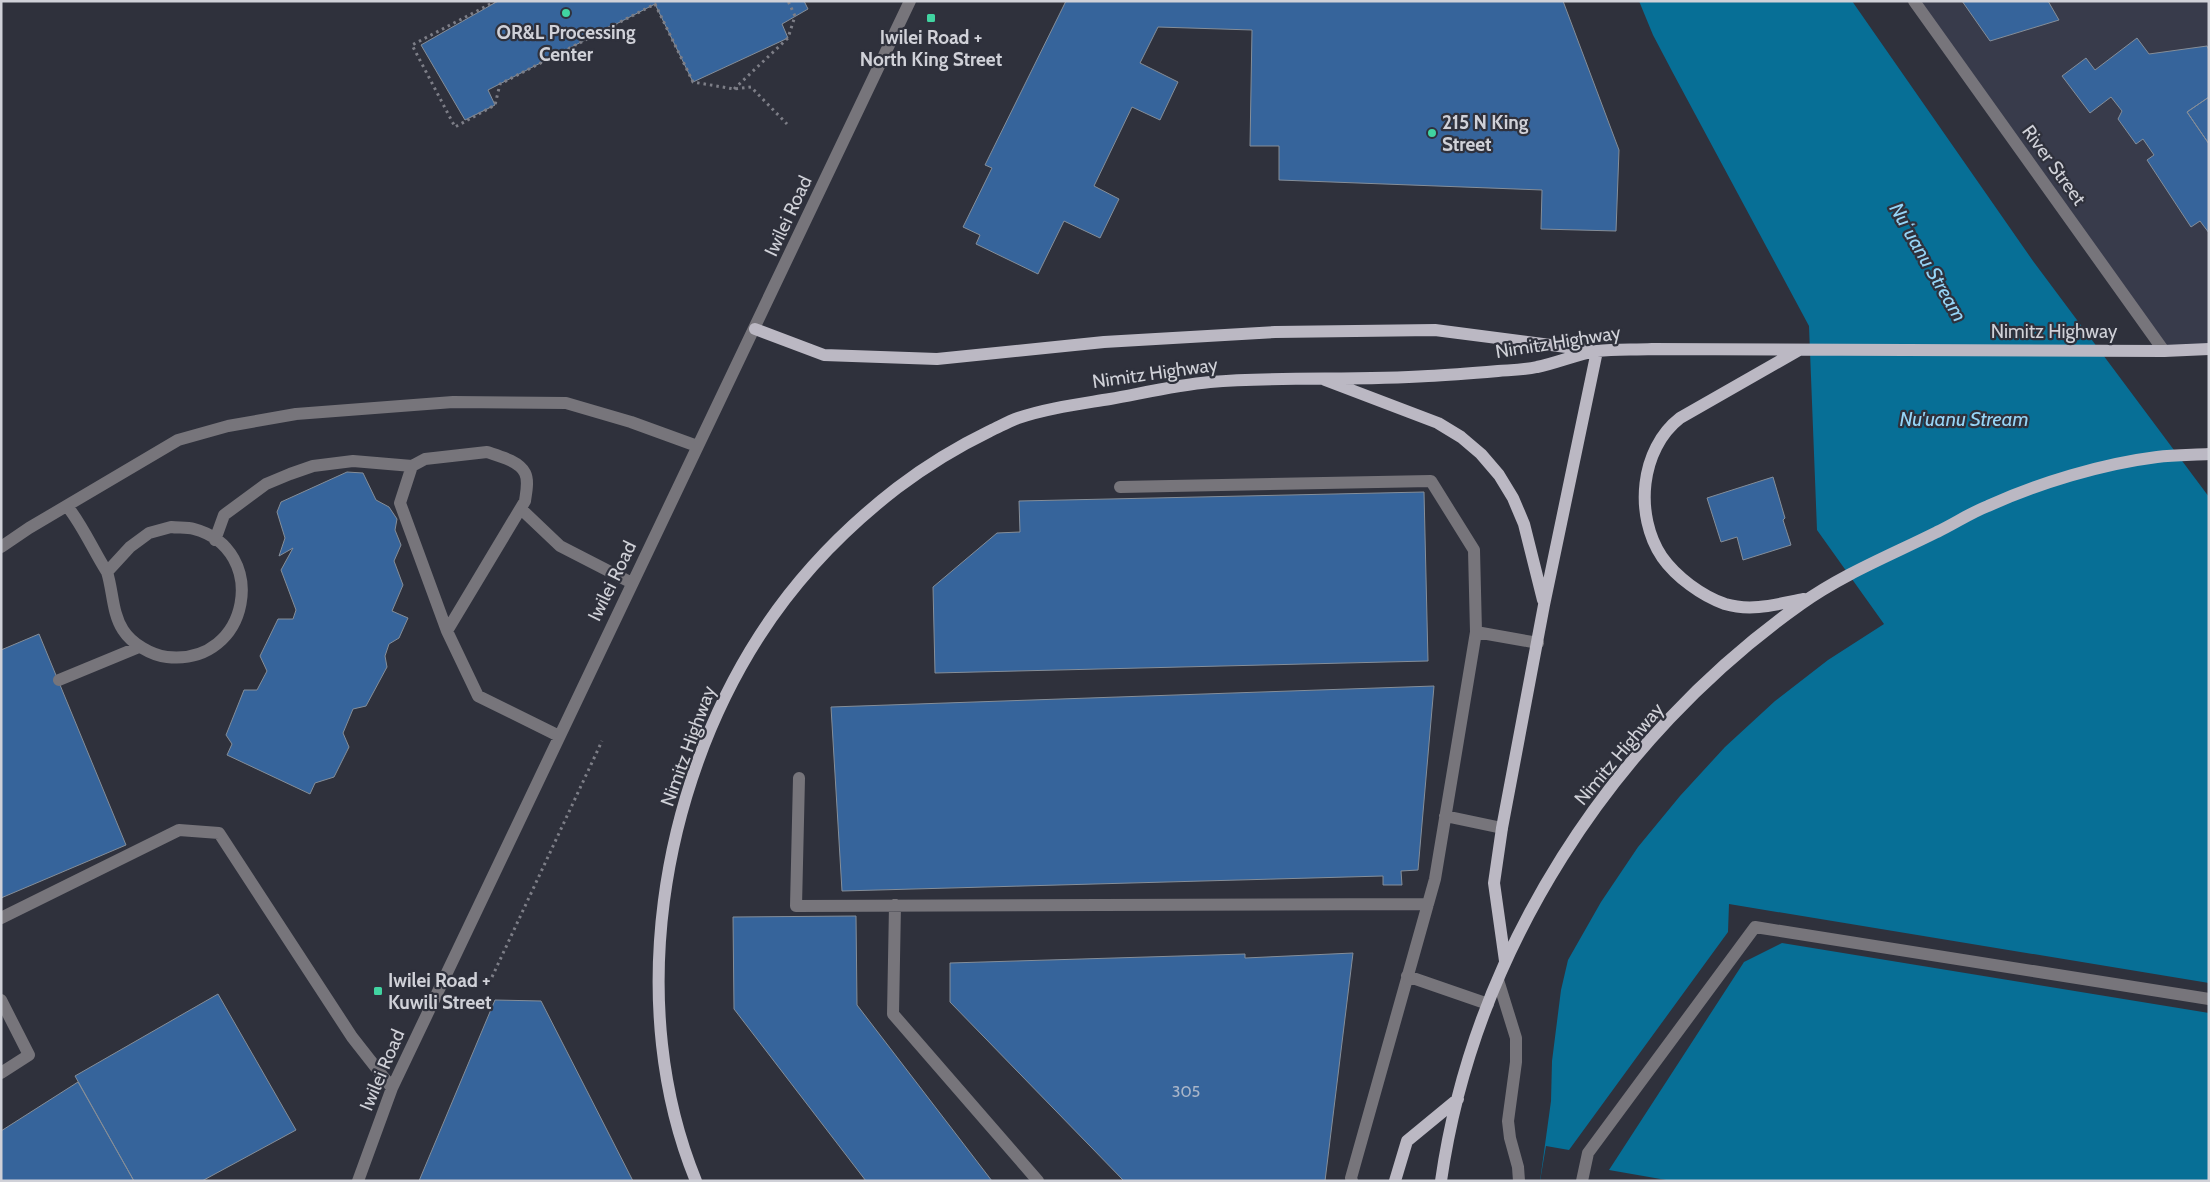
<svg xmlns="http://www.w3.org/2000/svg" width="2210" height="1182" font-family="Cabin,sans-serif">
  <rect width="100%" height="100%" fill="#2f313c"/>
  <!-- built -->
  <path fill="#383b4b" d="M1914,1H2209V349L2164,351Z"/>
  <!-- water -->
  <path fill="#076f96" d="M1639,1H1852L2033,261L2209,497V1181H1540L1551,1101L1552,1061L1561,990L1568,960L1601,902L1638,847L1680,796L1725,747L1775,701L1828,660L1884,624L1817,530L1809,326L1673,73L1653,35Z"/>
  <!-- pier -->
  <path fill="#2f313c" d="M1729,904L2209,983V1013L1782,943L1744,962L1609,1170L1672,1181H1540L1546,1146L1569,1150L1728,932Z"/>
  <!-- building -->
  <path fill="#36649b" stroke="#858e99" d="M498,1H804L808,9L782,24L788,38L693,82L655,4L488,90L495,105L465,120L421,45Z
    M1066,1H1563L1619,150L1616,231L1541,229L1542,190L1279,180V146H1250L1252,30L1158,27L1140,63L1178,82L1160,120L1132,107L1094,186L1119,199L1100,238L1064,221L1038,274L976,244L980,235L963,227L992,168L985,165Z
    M1962,1H2048L2059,20L1990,41Z
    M2137,38L2149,54L2207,46L2209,50V97L2187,112L2209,144V233L2200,221L2191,227L2147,160L2154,155L2143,139L2136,144L2118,119L2122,111L2111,97L2090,113L2062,76L2086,58L2095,70Z
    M2209,97V144L2187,112Z
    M347,472L363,473L376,500L389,507L397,519L395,530L401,545L394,561L403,585L392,611L408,618L399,638L389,644L385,656L387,667L366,706L353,709L343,733L349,747L334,777L315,783L310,794L227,755L232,744L226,735L244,690H257L267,671L260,656L278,619H293L296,610L281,570L293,548L279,556L285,538L277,512L281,502Z
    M1773,477L1785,518L1783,520L1791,545L1743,560L1737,537L1721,542L1707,498Z
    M1424,492L1428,661L935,673L933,587L997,533L1020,532L1019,501Z
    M39,634L126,845L1,898V650Z
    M1434,686L1418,870L1401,871L1402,885H1383V876L842,891L831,707Z
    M856,916L857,1005L992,1181H866L734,1009L733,917Z
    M1353,953L1325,1181H1124L950,1002V963L1245,954V958Z
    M218,994L296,1130L202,1181H134L75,1076Z
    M495,1000L541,1001L633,1181H419Z
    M78,1082L134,1181H1V1131Z"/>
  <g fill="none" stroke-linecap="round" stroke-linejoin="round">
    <!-- path -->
    <path stroke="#7d7e87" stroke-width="3" stroke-dasharray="2.5 4" stroke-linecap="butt" d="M496,1L412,45L455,127L495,105L500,84L655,4L693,82L734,89L751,87L787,124
      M734,89L788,38L795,16L788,1
      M492,977L602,741"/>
    <!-- minor -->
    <path stroke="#77757b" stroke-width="12" d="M1914,1L2164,351
      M487,452C499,456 519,461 525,473C529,481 526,493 525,501L447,631L400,503L412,466L425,459Z
      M1120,487L1431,481L1474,550L1476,632L1435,879L1351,1178L1352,1181
      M67,506C83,526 93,550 107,572
      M521,509L560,546L632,583
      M171,527C178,528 187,527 194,529C270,549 251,666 167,657C151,655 132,644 123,630C112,613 113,591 107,572L130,547L149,533Z
      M215,540L224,515L266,484L290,474L313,466L353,461L412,466
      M1,547L29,528L178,440L228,426L296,414L453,402L566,403L631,422L697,446
      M447,631L478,696L559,736
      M1476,632L1538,643
      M59,680L139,647
      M799,778L796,906L1428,904
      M1445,816L1502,828
      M895,905L893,1014L1038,1181
      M1,918L179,830L219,833L352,1037L392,1088
      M1407,976L1488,1004
      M1498,980L1516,1038V1062L1508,1121L1510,1138L1518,1167L1519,1181
      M1,1000L29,1055L1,1073
      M358,1181L392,1088L910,1
      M1582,1181L1588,1153L1755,927L2209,999"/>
    <!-- major -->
    <path stroke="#bbb8c3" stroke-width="12" d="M755,329L824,355L937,359L1104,342L1275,332L1435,330L1589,350
      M1799,350L1680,418C1640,449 1634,515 1662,557C1676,577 1702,596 1725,604C1752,612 1778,604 1804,599
      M1325,380L1438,423L1461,437L1481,454L1499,475L1513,498L1524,524L1543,600
      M1505,961L1494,883L1502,828L1544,605L1597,351
      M696,1181C625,1008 660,790 760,635C796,579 844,529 897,488C926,466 957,447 990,431C999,427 1009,421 1018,418C1047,408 1080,404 1110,399C1143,393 1177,385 1210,382C1283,376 1356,381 1428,376C1452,375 1475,373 1498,371C1511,370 1524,370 1537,367C1557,363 1577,354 1597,351C1615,349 1634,350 1652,349L2164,351L2209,349
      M1395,1181L1407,1141L1458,1099
      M1441,1181C1474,951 1612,738 1801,604C1843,574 1891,555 1937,532C1954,524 1970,513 1988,506C2039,483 2101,464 2157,457C2174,455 2192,455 2209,454"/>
  </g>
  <!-- markers -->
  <g fill="#41d4a1" stroke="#2f313c" stroke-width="2">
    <circle cx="566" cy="13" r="5"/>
    <rect x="926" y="13" width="10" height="10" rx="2.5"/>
    <circle cx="1432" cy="133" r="5"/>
    <rect x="373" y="986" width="10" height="10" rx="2.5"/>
  </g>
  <g text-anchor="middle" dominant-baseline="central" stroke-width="4.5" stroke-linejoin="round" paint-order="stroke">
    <!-- number labels -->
    <g font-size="16" fill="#aab6c9">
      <text x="1186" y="1091">305</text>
    </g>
    <!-- poi labels -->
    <g font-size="19" font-weight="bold" fill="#d0d1d8" stroke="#2f313c">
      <text x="566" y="32">OR&amp;L Processing<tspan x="566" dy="22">Center</tspan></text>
      <text x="931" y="37">Iwilei Road +<tspan x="931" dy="22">North King Street</tspan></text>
      <text x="1442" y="122" text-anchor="start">215 N King<tspan x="1442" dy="22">Street</tspan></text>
      <text x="388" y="980" text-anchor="start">Iwilei Road +<tspan x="388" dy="22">Kuwili Street</tspan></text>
    </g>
    <!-- street labels -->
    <g font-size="19" fill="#d0d1d8" stroke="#2f313c">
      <text transform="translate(2054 165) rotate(54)">River Street</text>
      <text transform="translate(788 216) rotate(-65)">Iwilei Road</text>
      <text x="2054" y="331">Nimitz Highway</text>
      <text transform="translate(1558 342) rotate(-9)">Nimitz Highway</text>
      <text transform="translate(1155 373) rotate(-8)">Nimitz Highway</text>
      <text transform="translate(612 581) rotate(-64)">Iwilei Road</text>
      <text transform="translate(688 746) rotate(-70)">Nimitz Highway</text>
      <text transform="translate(1619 754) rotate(-50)">Nimitz Highway</text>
      <text transform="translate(382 1070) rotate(-67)">Iwilei Road</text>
    </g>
    <!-- water labels -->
    <g font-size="20" font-style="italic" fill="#96d5f7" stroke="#2f313c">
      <text transform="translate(1928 262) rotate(60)">Nuʻuanu Stream</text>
      <text x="1964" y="419">Nu'uanu Stream</text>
    </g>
  </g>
  <!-- border -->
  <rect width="2210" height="1182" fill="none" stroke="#d0d1d8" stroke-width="5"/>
</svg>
